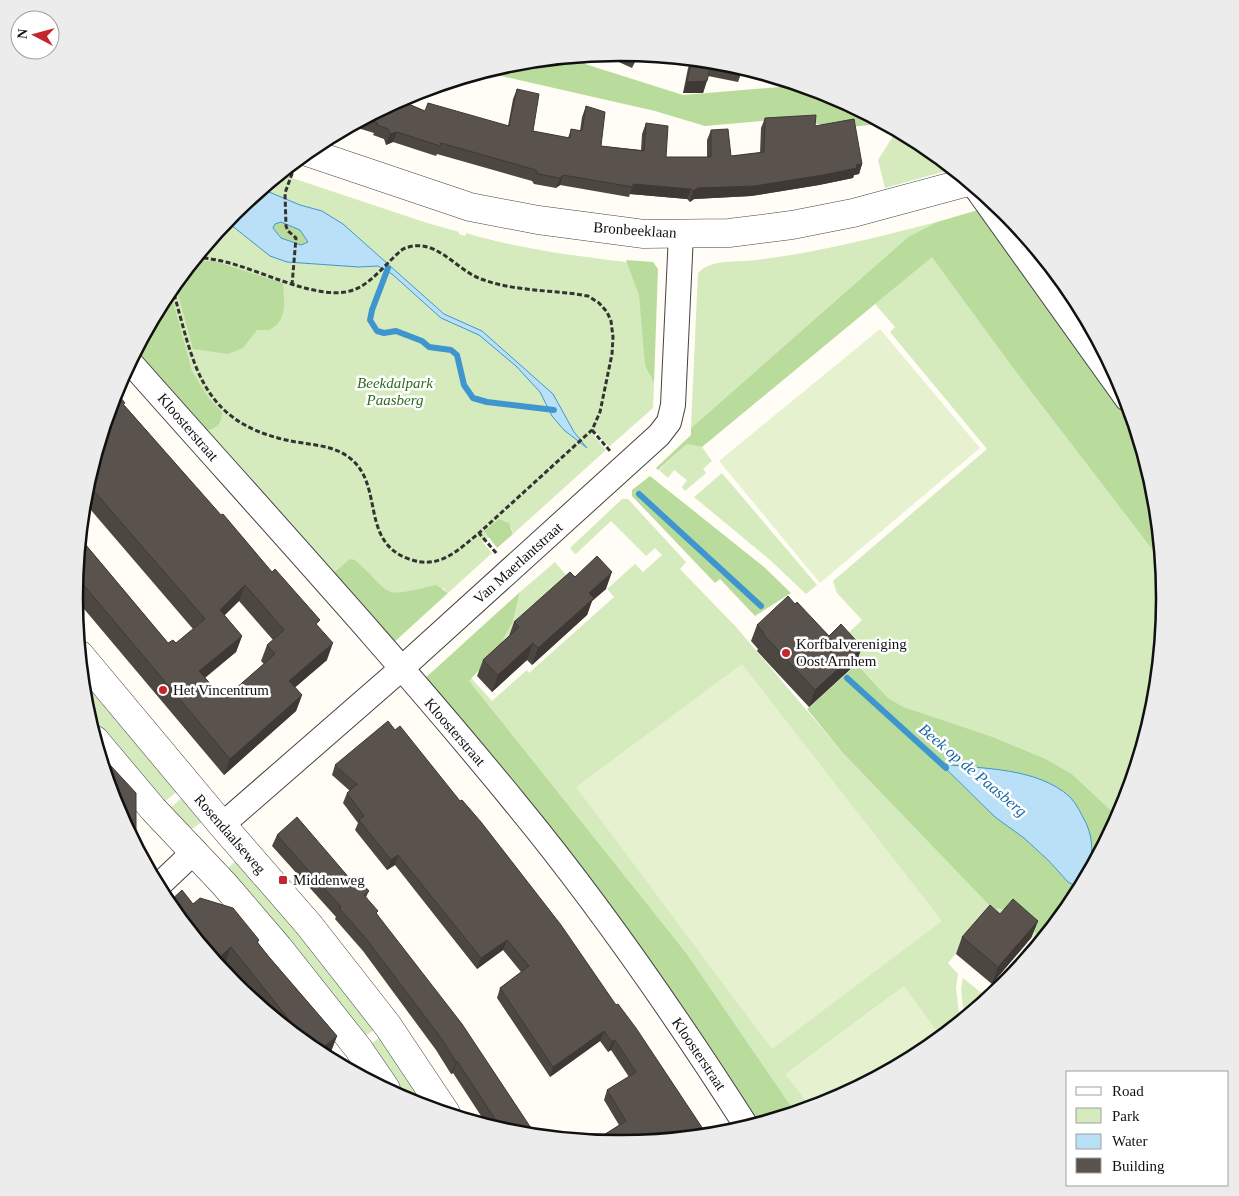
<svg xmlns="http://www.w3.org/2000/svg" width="1239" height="1196" font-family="'Times New Roman',serif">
  <rect width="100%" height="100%" fill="#fffdf5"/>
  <!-- green -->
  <path fill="#d5ebbd" d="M888,128L923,145L953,169L885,188L878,160L895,133Z
    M280,174L424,222L459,232V234L465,236L466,233C526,251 591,258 652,265L650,375L654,383L653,408L609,447L597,433L594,436L606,450L513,534L512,529L506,521L483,543L492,553L448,593L443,588L399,624L350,599L202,431L166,295L234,212Z
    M937,222L908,237L691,428L698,273C712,258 737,263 756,260C817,253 877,237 937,222Z
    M932,256L1013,368L1161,561L1165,598L1154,705L1123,807L1118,817L1072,774L1046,759L993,737L903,708L888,698L853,659L841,640L862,620L837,593L833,581L987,449L890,332L895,327L875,304Z
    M687,444L702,447L712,461L703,469L706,473L685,491L682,487L687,480L674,470L668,478L659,470Z
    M722,473L817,585L806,594L770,560L694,497Z
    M622,499H628L686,562L680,569L737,628L842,752L993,908C1016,907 1026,920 1039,938L1037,945L994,993L964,1017L961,989L963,978L984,995L1033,938L1006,915L984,920L948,963L958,974L956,988L960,1021L941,1037L903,987L786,1074L811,1107L795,1112L687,954L468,681L513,621L520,592L555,562L570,580L510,642L471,678L492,701L527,670L529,673L614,597L607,589L635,564L643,572L662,555L655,548L646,556L611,521L577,553L575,554L570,548Z
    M81,669L181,788L161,805L89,720L84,704Z
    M186,794L202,822L189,831L166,812Z
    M238,858L378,1027L363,1038L225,871Z
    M383,1034L437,1110L401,1097L367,1048Z"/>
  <!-- forest -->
  <path fill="#b9dc9c" d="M586,56L585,64L683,95L780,87L812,89L829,94L891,128L880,124L839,128L817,124L762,121L705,126L655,111L484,72L513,63Z
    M978,210L1136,432L1155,492L1161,561L1013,368L932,257L702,447L687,444L658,470L656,468L691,435V428L908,237L937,222Z
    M281,222L300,230L308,242L301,245L281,238L273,227L275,224Z
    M626,260L653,262L658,269L654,383L645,365L639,295Z
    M194,261H214L283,283C284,301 288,321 269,330H257L243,348L228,354L193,349L175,283Z
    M170,290L192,371L208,397L222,412C222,425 215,430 202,431L134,354Z
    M650,476L764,567L791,593L755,616L720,579L715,583L632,496V490Z
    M499,519L509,523L513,534L497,548L484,531Z
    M350,559L355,560C396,597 378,598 436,585L448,593L391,645L330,576Z
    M520,592L513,621L499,647L469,681L687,954L795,1112L757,1124L422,681Z
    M857,664L888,698L903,707L993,737L1046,759L1072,774L1118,817L1090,869C1099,772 1012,772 942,765L995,817L1024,838L1049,861L1068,882L1077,887L1081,886L1073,901L1037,945L1039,938C1026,920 1016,907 993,909L842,752L807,709Z"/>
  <!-- pitch -->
  <path fill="#e6f2cf" d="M880,329L980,448L820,583L719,461Z
    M742,664L942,921L772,1049L576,787Z
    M904,986L941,1037C910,1062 848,1096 811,1107L786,1074Z"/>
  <!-- water -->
  <path fill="#b9e0f7" stroke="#3f96cf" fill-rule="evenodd" d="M262,189L300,205L322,211L343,224L444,314L482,331L553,394L574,432L587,448L564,430L552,416L540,392L516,366L479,335L441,318L392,274L378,266L359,267L287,262L270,256L226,221L234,212ZM281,222L300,230L308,242L301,245L281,238L273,228L275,224Z
    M941,764C982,769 1037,767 1070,797C1077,804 1081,814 1086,823C1096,845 1092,866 1081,886L1077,887L1068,882L1049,861L1024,838L995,817Z"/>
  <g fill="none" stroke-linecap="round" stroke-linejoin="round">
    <!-- stream -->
    <path stroke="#3f96cf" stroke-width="6" d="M388,268L372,310L370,320L377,331L384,333L396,331L422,341L429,347L451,350L457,355L464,385L473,398L487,402L554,410
      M639,494L761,606
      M847,678L946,768"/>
    <defs>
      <path id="minor" d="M976,188L1127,399
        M130,362C260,509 393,653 517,805C601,907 676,1016 747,1127
        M222,825L401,669L659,435L669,422L673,405L681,234
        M158,886L195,851"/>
      <path id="tertiary" d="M307,152L470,207L538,220L644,234L729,233L792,225L853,213L968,182
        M80,655L222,825L309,925L388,1026L446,1113
        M95,740L153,809L224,884L278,947L358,1048L386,1089"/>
    </defs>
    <!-- minor casing -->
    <use href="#minor" stroke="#444" stroke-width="26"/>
    <!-- tertiary casing -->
    <use href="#tertiary" stroke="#444" stroke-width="29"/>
    <!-- path -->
    <path stroke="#333" stroke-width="3" stroke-dasharray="5 2.5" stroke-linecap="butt" d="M196,258C244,256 319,310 360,287C376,278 388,261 403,249C435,235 454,269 481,279C510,290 544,290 576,294L588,296L599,303L607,312L611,321L613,337L612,354L600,412L592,430L479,533
      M292,285L296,238L288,231L286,226L285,193L293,171
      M172,287C194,362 198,420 286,440C307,445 334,444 351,459C384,486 360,542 409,559C439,570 457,551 479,533L497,554
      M592,430L610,451"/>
    <!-- minor -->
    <use href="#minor" stroke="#fff" stroke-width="24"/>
    <!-- tertiary -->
    <use href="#tertiary" stroke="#fff" stroke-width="28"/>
  </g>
  <!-- wall -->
  <path fill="#4d4742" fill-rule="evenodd" d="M620,52L639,54L632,68L601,54Z
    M692,60L726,63L742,71L738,82L708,76L703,93H683L688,68Z
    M517,89L533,131L568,138L571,129L580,131L582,117L586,106L601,146L641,150L642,134L646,123L666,157H707V140L711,130L731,156L760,153L761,128L765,118L815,126L862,164L859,174L854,175L853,178L819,185L751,196L694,199L690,202L687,199L630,194L629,197L560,185L556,188L534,184L532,181L437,154L436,156L393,142L386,145L384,139L373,135L374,133L351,126L399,100L425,111L508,126L513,99Z
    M115,391L124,405L318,627L327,660L295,687L302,695L296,711L224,775L74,597L80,538L168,643H176L193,629L84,502L85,491ZM239,601L273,640L267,645L261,661L264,664L226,697H222L205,678L236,652L242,636L224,615Z
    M575,577L606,589L592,601L587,615L532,665L527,660L492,692L477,676L483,660L509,636L514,622Z
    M795,604L829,636L856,664L809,707L757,651L758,649L751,641L757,625Z
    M335,765L616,1005L707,1135L619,1144L598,1141L599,1138L619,1125L604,1100L607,1090L629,1077L611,1050L608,1052L600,1041L550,1077L497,998L500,988L521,972L503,950L477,969L395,865L387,870L355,830L358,823L343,803L347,793L350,791L332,775Z
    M277,835L351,880L369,891L366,897L377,914L513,1133L487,1125L453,1073L451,1074L436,1050L363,951L335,919L336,917L272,846Z
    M193,904L259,940L258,943L269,957L337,1036L330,1054L316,1051L238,987L223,969Z
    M1038,921L1031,938L992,984L956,954L962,937Z"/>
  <!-- shaded-wall -->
  <path fill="#3f3936" d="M707,81L703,93H683L687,82Z
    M397,132L393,142L386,145L390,134Z
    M862,164L859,174L854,175L853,178L819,185L751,196L694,199L690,202L693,191L698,188Z
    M563,175L560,185L556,188L560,178Z
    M633,184L691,189L687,199L630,194Z
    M612,572L606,589L592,601L587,615L532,665L538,648L589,593Z
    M245,585L239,601L214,626L220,610Z
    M242,636L236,652L193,687L199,671Z
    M333,643L327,660L284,697L289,681Z
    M533,643L527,660L492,692L498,675Z
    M862,647L856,664L809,707L815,690Z
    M302,695L296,711L224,775L230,759Z
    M141,843L139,850L137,847Z
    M398,855L395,865L387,870L391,860Z
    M1038,921L1031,938L992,984L998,967Z
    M507,940L503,950L477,969L481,958Z
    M231,947L223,969L222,970L215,961Z
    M604,1031L600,1041L550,1077L553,1067Z
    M337,1036L329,1057L325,1046Z
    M615,1040L611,1050L608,1052L612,1042Z
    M457,1061L453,1073L451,1074L456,1062Z"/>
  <!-- building -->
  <path fill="#5a524d" stroke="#3f3936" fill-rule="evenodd" d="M628,53L638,54L637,57Z
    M692,60L726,63L743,68L742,71L711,64L707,81L687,82Z
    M517,89L539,94L533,131L570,138L571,129L582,131L586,106L605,112L601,146L644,151L646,123L668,126L666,157H711V130L728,129L731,156L764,152L765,118L816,115L815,126L854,119L862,164L856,165L857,168L823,175L755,186L698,188L693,191L691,189L633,184V187L563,175L560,178L538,174L536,170L441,143L440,146L397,132L390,134L388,129L377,125L378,123L365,119L399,100L425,111L428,103L509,126Z
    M115,391L125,403L123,404L221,515L223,514L272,572L275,569L320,620L316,624L333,643L289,681L302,695L230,759L76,576L80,538L168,643L173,640L176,643L205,619L87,483ZM245,585L284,630L267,645L275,654L226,697L224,695L222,697L199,671L242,636L220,610Z
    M597,556L612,572L589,593L594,598L538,648L533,643L498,675L483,660L519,627L514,622L570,572L575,577Z
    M788,596L795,604L797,602L829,636L841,624L862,647L815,690L763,634L764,633L757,625Z
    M388,721L395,730L400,726L460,801L462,800L481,822L561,925L616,1005L618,1004L636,1028L707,1135L619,1144L601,1142L599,1138L626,1121L607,1090L636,1072L615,1040L612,1042L604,1031L553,1067L500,988L529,966L507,940L481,958L398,855L391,860L359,820L364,816L347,793L357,784L335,765Z
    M99,753L136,793V837L141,843L137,847L115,806Z
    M297,817L351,880L355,876L369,891L364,895L378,911L376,913L462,1024L531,1128L530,1129L533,1135L513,1133L499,1129L493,1120L495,1119L457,1061L456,1062L441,1038L367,940L339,908L341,907L277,835Z
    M182,890L193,904L200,898L233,908L259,940L257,942L269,957L337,1036L325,1046L335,1062L316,1051L290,1030L294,1026L231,947L215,961L168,903Z
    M1013,899L1038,921L998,967L962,937L990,905L1000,914Z"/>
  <!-- markers -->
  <g fill="#c4262e" stroke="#fff" stroke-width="2">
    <circle cx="786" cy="653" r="5"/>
    <circle cx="163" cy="690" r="5"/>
    <rect x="278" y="875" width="10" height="10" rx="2.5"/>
  </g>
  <g text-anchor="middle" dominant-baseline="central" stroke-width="5" stroke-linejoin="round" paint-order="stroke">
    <!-- street labels -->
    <g font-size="15" fill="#111" stroke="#fff">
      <text transform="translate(635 230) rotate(4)">Bronbeeklaan</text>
      <text transform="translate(188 427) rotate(49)">Kloosterstraat</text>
      <text transform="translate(518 563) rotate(-42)">Van Maerlantstraat</text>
      <text transform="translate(455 732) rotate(49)">Kloosterstraat</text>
      <text transform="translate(230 834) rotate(49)">Rosendaalseweg</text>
      <text transform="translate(699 1054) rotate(56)">Kloosterstraat</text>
    </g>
    <!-- park labels -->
    <g font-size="15" font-style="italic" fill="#2f6b1f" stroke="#fff">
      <text x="395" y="383">Beekdalpark<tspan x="395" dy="17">Paasberg</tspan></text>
    </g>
    <!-- poi labels -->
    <g font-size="15" fill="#111" stroke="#fff" text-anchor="start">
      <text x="796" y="644">Korfbalvereniging<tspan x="796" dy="17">Oost Arnhem</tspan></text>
      <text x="173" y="690">Het Vincentrum</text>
      <text x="293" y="880">Middenweg</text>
    </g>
    <!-- water labels -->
    <g font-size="16" font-style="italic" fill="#1768a6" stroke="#fff">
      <text transform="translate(973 770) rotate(40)">Beek op de Paasberg</text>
    </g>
  </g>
  <!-- crop -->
  <path d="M0 0H1239V1196H0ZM619 61H620A536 536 0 0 1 1156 597V599A536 536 0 0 1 620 1135H619A536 536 0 0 1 83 599V597A536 536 0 0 1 619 61Z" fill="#ececec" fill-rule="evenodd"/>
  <path fill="none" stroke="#111" stroke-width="2.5" d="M619 61H620A536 536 0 0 1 1156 597V599A536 536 0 0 1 620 1135H619A536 536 0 0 1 83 599V597A536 536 0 0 1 619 61Z"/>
  <!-- legend -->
  <rect x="1066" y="1071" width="162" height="115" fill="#ffffff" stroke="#a0a0a0"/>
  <rect x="1076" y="1087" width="25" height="8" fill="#ffffff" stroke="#a0a0a0"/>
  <text x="1112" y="1096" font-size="15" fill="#111111">Road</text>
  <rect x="1076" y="1108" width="25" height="15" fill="#d5ebbd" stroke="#a0a0a0"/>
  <text x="1112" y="1121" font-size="15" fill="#111111">Park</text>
  <rect x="1076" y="1134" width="25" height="15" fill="#b9e0f7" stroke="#a0a0a0"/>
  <text x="1112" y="1146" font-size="15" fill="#111111">Water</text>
  <rect x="1076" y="1158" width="25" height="15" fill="#5a524d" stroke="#a0a0a0"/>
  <text x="1112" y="1171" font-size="15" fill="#111111">Building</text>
  <!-- north arrow -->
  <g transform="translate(35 35) rotate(276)"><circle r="24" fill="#ffffff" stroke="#a0a0a0"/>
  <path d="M0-4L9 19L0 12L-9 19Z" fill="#c4262e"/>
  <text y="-8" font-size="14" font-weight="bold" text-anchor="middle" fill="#111111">N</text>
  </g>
</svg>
